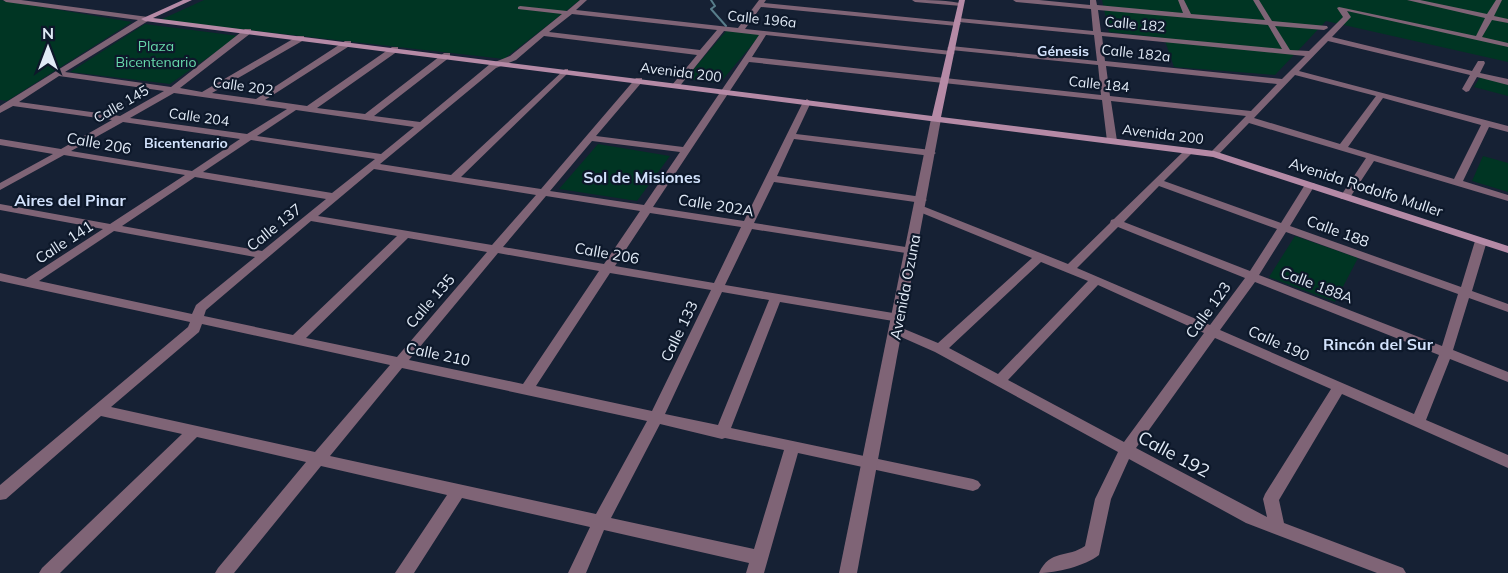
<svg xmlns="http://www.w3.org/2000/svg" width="1508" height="573" font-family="Mulish,sans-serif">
  <rect width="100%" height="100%" fill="#162134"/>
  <!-- green -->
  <path fill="#003523" d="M0,0L132,22L7,101L0,100Z
    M204,0H580L504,59L160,20Z
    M1102,0H1508V62L1326,21L1275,75L1174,67L1164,38L1109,32Z
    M145,24L239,36L170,84L70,72Z
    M727,30L761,34L720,83L685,79Z
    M1480,77L1508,84V96L1474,87Z
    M598,144L670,156L637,201L559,189Z
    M1483,156L1508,163V192L1472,181Z
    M1295,236L1358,258L1335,302L1269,277Z"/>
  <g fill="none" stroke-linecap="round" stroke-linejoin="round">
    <!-- stream -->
    <path stroke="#587e8b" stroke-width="2" d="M711,0L715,6L711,9L726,26"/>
    <!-- minor -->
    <path fill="#7f6476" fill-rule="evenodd" d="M3,0H21L148,17V21L65,72L171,87L245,29H251V33L180,88L202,92L298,36H304V40L212,93L256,99L345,41H351V45L265,100L307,106L392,47H398V51L317,108L365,114L444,53H450V57L374,116L420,122L490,64L510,56L562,14L518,9V7L520,6L567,11L580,0H587L576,10L738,28L759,0H766L764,3L956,22L954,20L958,18L1093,31L1091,9L1016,2L1013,0H1039L1090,5V0H1096L1097,5L1183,13L1178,0H1184L1191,14L1265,20L1253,0H1259L1272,21L1327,26L1328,28L1324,30L1275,26L1290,50L1309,51L1343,17L1337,8L1339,7L1476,36L1485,18L1407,0H1420L1487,14L1496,0H1502L1494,16L1508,19V23L1492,20L1482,37L1508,43V47L1347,11L1351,17L1332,37L1472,71L1478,61H1484L1485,63L1480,73L1508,79V85L1477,77L1469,91L1466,92L1462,89L1470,75L1328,41L1299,71L1508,126V132L1489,127L1463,181L1508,195V201L1374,161L1349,199H1341L1340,197L1366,158L1249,123L1217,156H1211V152L1246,116L1111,101L1117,141L1112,144L1107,141L1102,100L749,62L653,207L744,221L803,102L807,99L811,102L796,134L931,150L936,153L931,156L794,139L777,176L922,197L927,200L922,203L774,182L754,223L912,248L918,251L912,254L752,229L725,285L899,314L905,318L899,322L780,302L731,428L973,479L978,481L981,485L978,489L973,491L798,453L764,573H746L749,563L604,530L586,573H568L590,527L462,498L414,573H395L447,495L321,466L234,573H215L218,568L306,462L197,437L60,573H39L42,568L182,434L101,416L6,499L0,500V485L188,327L190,322L0,281V273L26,279L103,229L0,210V204L110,224L185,175L64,155L0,190V183L53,154L0,145V139L61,149L112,120L13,106L0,113V106L138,20L6,2ZM761,7L957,26L961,24L959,22L1094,35L1097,61L951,46L947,48L951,50L1098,65L1101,95L752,57L766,35L951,55L955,53L951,51L745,29ZM1098,10L1268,25L1282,49L1101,32ZM572,14L717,30L700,50L549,32ZM724,31L759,35L683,147L596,136L642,82V78H636L541,189L461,177L568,73V69H565L451,175L380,164L496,68L516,60L544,36L697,55L672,85L676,88L679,87ZM1102,36L1305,56L1282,79L1105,61ZM1106,66L1277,84L1251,111L1110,96ZM1295,75L1376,96L1340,144L1254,118ZM59,76L164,91L120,116L19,102ZM174,93L287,109L247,134L130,118ZM1383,98L1481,125L1454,179L1348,147ZM296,110L414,127L381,154L257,136ZM123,122L240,139L192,171L71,151ZM251,140L375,159L332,193L203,172ZM592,141L680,152L644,205L550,191ZM374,169L536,195L492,245L318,216ZM195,177L326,199L262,251L122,226ZM546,196L640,211L604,264L503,247ZM650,213L741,227L714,283L615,266ZM311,221L397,236L293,335L204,316L206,310ZM114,231L255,257L196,305L192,314L39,281ZM408,238L487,252L397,357L306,338ZM498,253L599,271L523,384L409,360ZM610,273L711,290L652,411L536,386ZM722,292L769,300L718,425L665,414ZM202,324L390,365L315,452L111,407L199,332ZM402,368L647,421L596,514L330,456ZM660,424L722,439L725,438L784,450L754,549L611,518Z
      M912,0C928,0 950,0 964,4L961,6L915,2Z
      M1189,148L1194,151L1164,181L1281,223L1306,183H1314L1315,185L1290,226L1461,287L1475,241L1481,238L1487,241L1472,291L1508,304V312L1469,298L1453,350L1508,372V382L1450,359L1426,420L1508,455V468L1342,394L1279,500L1284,523L1403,568L1406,573H1377L1246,523L1129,459L1111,499L1099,555C1085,566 1056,573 1039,573C1050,549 1068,558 1085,546L1095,499L1118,452L935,352L892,333L891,330L897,326L938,343L1032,258L917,211L916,209L917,207H925L1068,264L1110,223L1111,220L1114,219L1186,149ZM1159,186L1277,229L1250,271L1124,222ZM1118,227L1245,278L1210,325L1077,268ZM1286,232L1458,294L1442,346L1259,275ZM1041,262L1088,281L998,374L949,348ZM1255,282L1439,355L1414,414L1220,330ZM1098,285L1204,333L1124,442L1008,380ZM1215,338L1331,389L1265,494L1263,499L1267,517L1136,448Z"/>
    <!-- tertiary -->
    <path fill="#7f6476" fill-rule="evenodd" d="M936,116L941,119L857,573H839L931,119Z"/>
    <!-- secondary -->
    <path fill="#b58aa6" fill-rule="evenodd" d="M183,0H192L153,18L932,116L959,0H965L941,117L1214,151L1508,246V253L1213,157L145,21L141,19Z"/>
  </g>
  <g text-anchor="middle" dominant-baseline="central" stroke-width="4.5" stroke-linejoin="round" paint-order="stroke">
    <!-- far-street labels -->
    <g font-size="14" fill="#e1eaf6" stroke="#0d182a">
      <text transform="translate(762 19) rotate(6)">Calle 196a</text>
      <text transform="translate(1135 24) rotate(5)">Calle 182</text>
      <text transform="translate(1136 53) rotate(6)">Calle 182a</text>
      <text transform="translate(681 72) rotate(7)">Avenida 200</text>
      <text transform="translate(1099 84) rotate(6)">Calle 184</text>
      <text transform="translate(243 86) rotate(8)">Calle 202</text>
      <text transform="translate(121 104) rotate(-30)">Calle 145</text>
      <text transform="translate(199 117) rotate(8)">Calle 204</text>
      <text transform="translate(1163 134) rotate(7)">Avenida 200</text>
    </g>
    <!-- far-park labels -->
    <g font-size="14" fill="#67d9ab" stroke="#0d182a">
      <text x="156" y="46">Plaza<tspan x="156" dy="16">Bicentenario</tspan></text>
    </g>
    <!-- far-neighbourhood labels -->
    <g font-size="14" font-weight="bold" fill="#d3e3fd" stroke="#0d182a">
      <text x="1063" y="51">Génesis</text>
      <text x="186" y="143">Bicentenario</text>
    </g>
    <!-- street labels -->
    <g font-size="15" fill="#e1eaf6" stroke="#0d182a">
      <text transform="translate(99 143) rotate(10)">Calle 206</text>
      <text transform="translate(1366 187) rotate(18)">Avenida Rodolfo Muller</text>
      <text transform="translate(716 205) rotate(9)">Calle 202A</text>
      <text transform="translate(274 227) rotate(-39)">Calle 137</text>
      <text transform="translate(1338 231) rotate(20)">Calle 188</text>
      <text transform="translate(64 242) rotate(-33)">Calle 141</text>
      <text transform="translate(607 253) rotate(10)">Calle 206</text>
      <text transform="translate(1317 285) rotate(21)">Calle 188A</text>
      <text transform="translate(905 287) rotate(-79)">Avenida Ozuna</text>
      <text transform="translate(430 301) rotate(-49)">Calle 135</text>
      <text transform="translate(1208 310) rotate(-54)">Calle 123</text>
      <text transform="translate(679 331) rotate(-64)">Calle 133</text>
      <text transform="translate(1279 343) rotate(24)">Calle 190</text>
      <text transform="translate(438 354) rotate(12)">Calle 210</text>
    </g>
    <!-- neighbourhood labels -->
    <g font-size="16" font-weight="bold" fill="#d3e3fd" stroke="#0d182a">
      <text x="642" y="177">Sol de Misiones</text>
      <text x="70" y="200">Aires del Pinar</text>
      <text x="1378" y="344">Rincón del Sur</text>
    </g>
    <!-- near-street labels -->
    <g font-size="18" fill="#e1eaf6" stroke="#0d182a">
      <text transform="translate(1174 454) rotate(28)">Calle 192</text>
    </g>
  </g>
  <!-- north arrow -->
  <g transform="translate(48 48)" stroke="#0d182a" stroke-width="4.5" paint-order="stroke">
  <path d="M0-4.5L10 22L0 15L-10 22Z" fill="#e1eaf6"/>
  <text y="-9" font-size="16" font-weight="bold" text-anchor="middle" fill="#e1eaf6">N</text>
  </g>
</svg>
